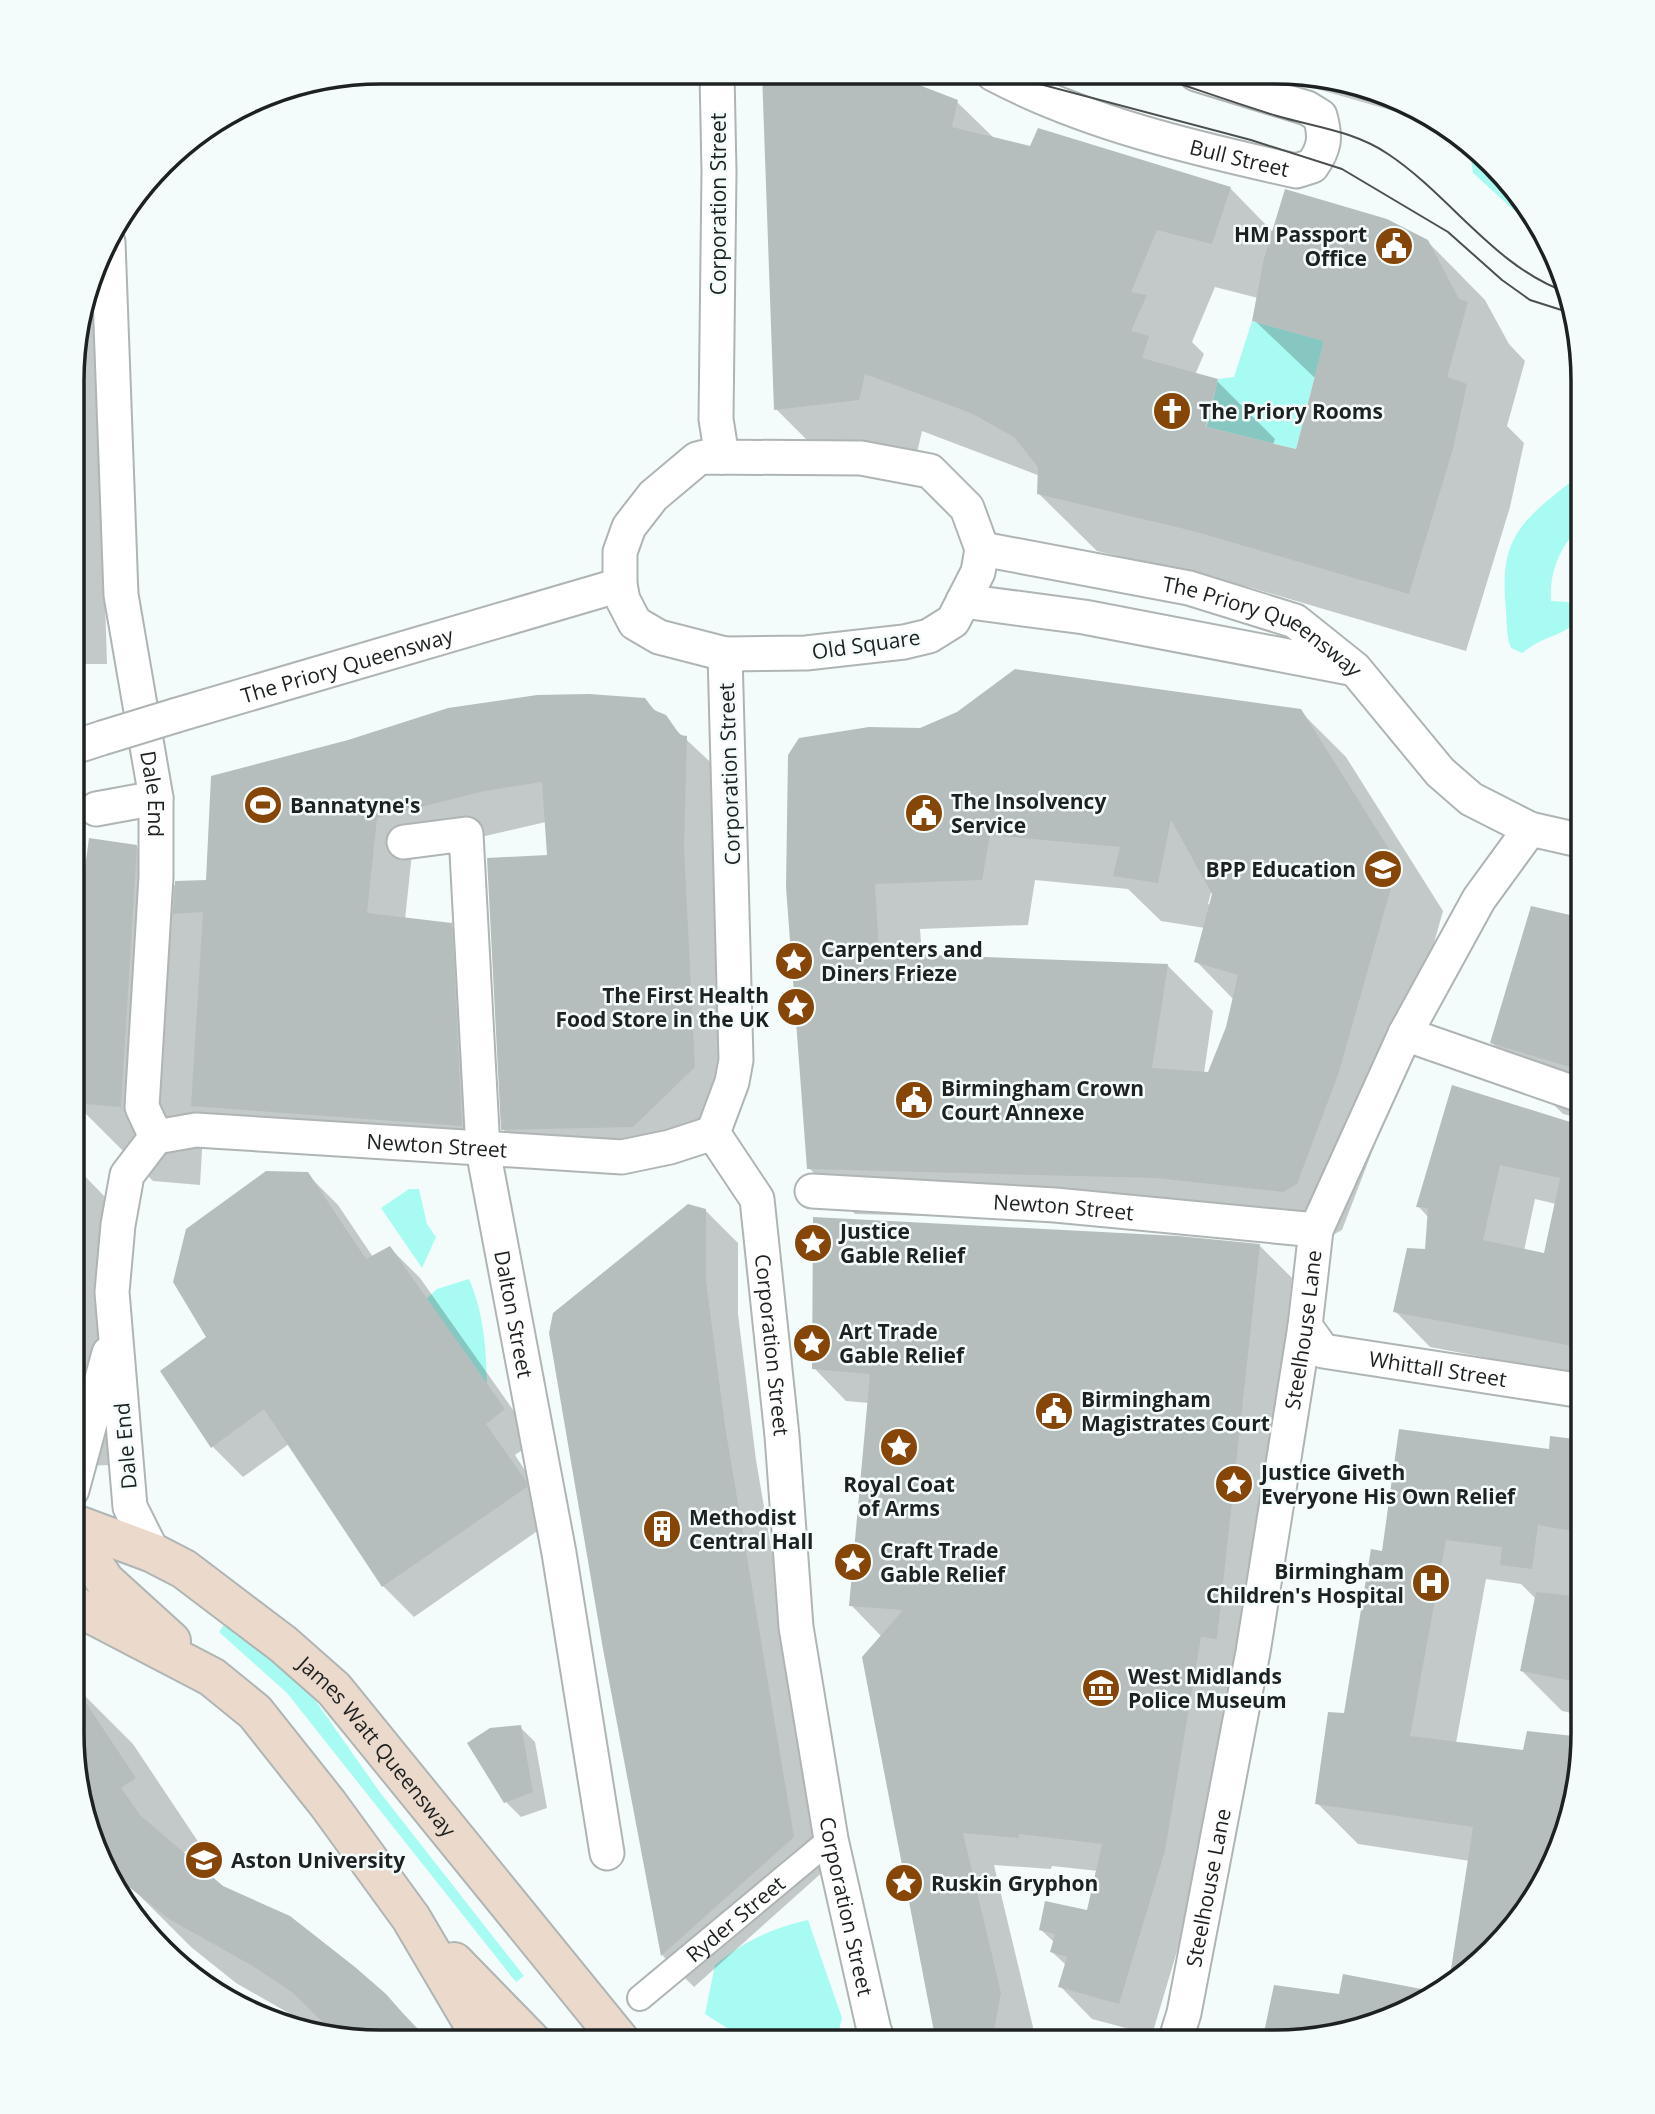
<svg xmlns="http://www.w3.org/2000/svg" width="1655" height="2114" font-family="'Open Sans',sans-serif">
  <rect width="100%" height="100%" fill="#f4fcfb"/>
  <!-- green -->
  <path fill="#a8fbf2" d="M1471,160L1483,164L1521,205L1519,215L1473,173Z
    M1252,321L1324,341L1296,449L1207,427L1218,379L1234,377Z
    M1583,476V525C1561,543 1549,572 1551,601L1568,602C1589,627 1557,633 1541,641C1534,644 1528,649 1522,653L1511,648C1506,637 1507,623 1506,611C1501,556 1508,532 1552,497C1561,489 1572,480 1583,476Z
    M409,1189H419L427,1224L436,1237L422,1268L381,1208Z
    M469,1279C484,1314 486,1346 487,1384L426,1299L437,1289Z
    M227,1620L287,1670L315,1700L379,1791L524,1976L516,1982L287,1693L219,1632Z
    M808,1920L842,2018L836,2042H740L730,2030L705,2014L715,1965C744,1941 772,1928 808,1920Z"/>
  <!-- shadow -->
  <path fill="#0003" fill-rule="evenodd" d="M764,73H883L957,102L995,139L1230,188L1274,233L1427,241L1485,300L1509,344L1525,361L1507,426L1524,443L1510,507L1466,651L1252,588L1097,551L1039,494L1040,476L922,431L916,457L834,467L776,409ZM1215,287L1258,298L1254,320L1316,379L1297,451L1273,445L1275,439L1217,381L1195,375L1204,354L1192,342Z
    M1265,74H1314L1449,127Z
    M1523,206L1542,227L1548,241L1520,214Z
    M95,280L107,664H74V341Z
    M644,700L722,773L730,1102L668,1162L538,1165L503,1129L549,857L546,822L412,853L405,920L451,925L486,960L497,1160L204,1116L200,1185L153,1181L74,1102L79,1001L73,1013V896L83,906L136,846L176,887L207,882Z
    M1300,711L1346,757L1443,911L1385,1118L1342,1230L1329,1237L1203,1223L855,1214L809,1168L788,887L920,730ZM1035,880L1128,889L1161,921L1205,928L1196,961L1234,1000L1228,1027L1209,1074L1204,1073L1213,1011L1167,965L922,956L920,929L1028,925ZM1212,889L1214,894L1211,905L1208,904Z
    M1583,920V1119L1563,1114L1492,1043Z
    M1453,1087L1583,1128V1376L1430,1347L1395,1311L1426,1251L1429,1218L1418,1206ZM1535,1199L1556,1204L1545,1255L1524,1251Z
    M73,1164L110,1202L112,1465L72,1466Z
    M307,1174L338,1205L373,1257L390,1248L420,1278L535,1441L515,1455L556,1518L414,1617L383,1586L289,1444L243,1477L213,1447L208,1338Z
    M705,1210L738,1243V1314L756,1460L826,1869L694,1987L663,1956L604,1648Z
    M1260,1246L1292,1278L1249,1670L1197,1884L1152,2035L1092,2019L1060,1986L1066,1965L1052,1952L1055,1943L1040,1929L1089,1912L1098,1871L1052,1866L1051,1869L994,1865L1033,2027L1030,2042H938L882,1637L851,1605L869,1403L846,1401L814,1368Z
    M1583,1442V1565L1578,1564L1574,1598L1583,1599V1752L1567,1832L1531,1904L1453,1978L1470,1861L1358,1844L1317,1803L1346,1715L1383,1553L1550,1451ZM1486,1579L1521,1584L1537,1600L1522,1671L1562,1711L1581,1715L1576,1738L1524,1752L1456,1743Z
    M72,1683L133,1744L199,1843L183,1853L222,1888L385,1995L431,2042H361L327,2035L236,1983L191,1947L131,1887L123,1893L110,1881L82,1813L72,1733Z
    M520,1727L535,1742L547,1808L521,1817L506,1802Z"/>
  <!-- building -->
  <path fill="#b6bebd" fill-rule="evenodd" d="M762,73H888L958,100L952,127L1030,146L1038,128L1231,187L1212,244L1157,230L1131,292L1147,295L1131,331L1149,336L1142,358L1218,379L1205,427L1296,449L1324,341L1252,321L1264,258L1285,189L1387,219L1428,240L1459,299L1468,302L1447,377L1467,384L1453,449L1409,594L1193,531L1037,494L1038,467L1014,437L971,413L865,374L859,400L774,410Z
    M1015,669L1301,709L1398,863L1339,1072L1297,1184L1283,1192L1156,1178L807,1169L786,887L788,755L799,738L869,727L920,728L957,712ZM1171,820L1212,894L1194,962L1238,975L1226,1027L1208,1072L1152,1068L1168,964L879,953L875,884L982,880L990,835L1120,847L1113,876L1158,883Z
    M589,694L645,698L654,710L666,715L680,735L687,736L684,848L695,1067L633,1127L501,1130L487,858L547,855L542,782L484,791L377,818L367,913L452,923L462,1126L191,1106L203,912L173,914L175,881L206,880L211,776L348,740L448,708L537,695Z
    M89,838L137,845L121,1107L73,1103L83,883Z
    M1531,906L1583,918V1071L1490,1043Z
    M1452,1085L1583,1126V1348L1393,1312L1407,1248L1425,1249L1428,1208L1416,1207ZM1500,1165L1560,1178L1544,1253L1483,1240Z
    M266,1171L308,1172L366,1259L390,1246L505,1409L486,1424L526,1481L527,1487L382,1587L264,1409L211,1448L160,1371L206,1337L173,1282L186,1229Z
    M688,1204L706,1209V1281L725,1426L794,1837L661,1956L603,1649L549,1333L553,1313Z
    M813,1217L1178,1236L1260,1244L1217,1639L1201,1637L1165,1851L1119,2004L1058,1987L1067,1957L1050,1952L1055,1934L1039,1930L1045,1901L1087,1910L1102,1844L1019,1834V1838L963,1833L1001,1993L992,2042H936L862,1657L903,1610L849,1606L870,1374L812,1369Z
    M1399,1429L1549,1449L1550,1436L1583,1440V1533L1538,1525L1532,1569L1500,1565L1502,1547L1446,1540L1410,1736L1523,1750L1527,1731L1583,1737V1752L1567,1832L1531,1904L1449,1982L1473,1827L1315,1804L1328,1712L1344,1713L1371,1549L1382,1551Z
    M1536,1592L1583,1597V1683L1520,1671Z
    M72,1682L136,1778L121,1788L141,1816L223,1886L290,1916L355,1967L386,1994L428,2042H361L338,2037L293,1993L251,1965L169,1919L124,1883L101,1858L82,1813L72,1733Z
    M521,1725L533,1792L504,1803L467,1743L490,1728Z
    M1343,1974L1437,1992L1428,2001L1293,2042H1262L1274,1985L1339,1994Z"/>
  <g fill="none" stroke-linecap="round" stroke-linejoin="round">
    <defs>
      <g id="pedestrian">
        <path id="s1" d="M640,1998L831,1839"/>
      </g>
      <g id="minor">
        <path d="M717,73L719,172L716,419L722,457"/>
        <path id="s2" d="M993,74C1086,123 1193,148 1296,171L1312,166C1325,148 1326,137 1320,116L1307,108L1196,74"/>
        <path id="s3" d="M108,242L121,595L156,798V877L142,1107L156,1137"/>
        <path d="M705,457L861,458L930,471L967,508L982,549L978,572L953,621L929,636L904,642L806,653L725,654L659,637L635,623L623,600L620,585V552L629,527L653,496L697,459Z"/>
        <path id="s4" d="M982,549L1189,588L1295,621L1355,669L1440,772L1471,799L1530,829L1583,841"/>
        <path d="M963,601L1084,617L1350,668"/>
        <path id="s5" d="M177,715L620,585"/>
        <path d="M74,747L102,738"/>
        <path d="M96,809L156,798"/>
        <path id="s6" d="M404,842L466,834L483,1150L559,1553L607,1853"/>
        <path d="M1405,1034L1583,1096"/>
        <path id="s7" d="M713,1133L757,1199L782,1436L796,1627L831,1839L874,2030L879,2042"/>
        <path d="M713,1133L732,1082L736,1060L725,654"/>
        <path id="s8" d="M156,1137L196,1130L622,1157L670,1147L713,1133"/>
        <path id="s9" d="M812,1191L1055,1205L1316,1230"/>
        <path id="s10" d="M1305,1326L1323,1351L1583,1391"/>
        <path d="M72,1490L109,1353"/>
        <path d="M153,1553L130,1507L112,1292L118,1225L127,1175L156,1137"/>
        <path id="s11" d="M1175,2042L1184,2013L1253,1652L1305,1326L1316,1230L1405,1034L1479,899L1530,829"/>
      </g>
      <g id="secondary">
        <path id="s12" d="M72,1523L153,1553L184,1569L283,1644L334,1689L621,2042"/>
        <path d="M72,1532L105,1581L171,1641"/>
        <path d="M72,1604L212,1677L255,1712L328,1804L411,1918L484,2042"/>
        <path d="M454,1962L532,2042"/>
      </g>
    </defs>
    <!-- pedestrian casing -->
    <use href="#pedestrian" stroke="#aeb5b4" stroke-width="28"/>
    <!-- minor casing -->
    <use href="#minor" stroke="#aeb5b4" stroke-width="37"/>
    <!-- secondary casing -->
    <use href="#secondary" stroke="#aeb5b4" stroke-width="42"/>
    <!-- pedestrian -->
    <use href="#pedestrian" stroke="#fff" stroke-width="24"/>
    <!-- minor -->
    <use href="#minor" stroke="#fff" stroke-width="33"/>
    <!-- secondary -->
    <use href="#secondary" stroke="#ebd9cb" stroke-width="38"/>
    <!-- tram -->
    <path stroke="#4b4f4f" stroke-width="2" d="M1002,74L1251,140L1342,169L1448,232L1502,280L1530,300L1574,314
      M1150,74C1193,88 1235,103 1277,116C1315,127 1354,131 1388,154C1450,195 1496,269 1569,293"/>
    <defs>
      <path id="minor-bridge" d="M102,738L177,715"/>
    </defs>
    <!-- minor-bridge casing -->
    <use href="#minor-bridge" stroke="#aeb5b4" stroke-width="37" stroke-linecap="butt"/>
    <!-- minor-bridge -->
    <use href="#minor-bridge" stroke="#fff" stroke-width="33"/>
  </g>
  <!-- icons -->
  <defs>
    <symbol id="civic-disc" viewBox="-11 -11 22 22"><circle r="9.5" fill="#854608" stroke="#f4fcfb"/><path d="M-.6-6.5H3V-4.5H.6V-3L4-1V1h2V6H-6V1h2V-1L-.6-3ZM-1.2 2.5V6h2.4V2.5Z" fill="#fff"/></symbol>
    <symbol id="church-disc" viewBox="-11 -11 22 22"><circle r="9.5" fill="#854608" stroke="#f4fcfb"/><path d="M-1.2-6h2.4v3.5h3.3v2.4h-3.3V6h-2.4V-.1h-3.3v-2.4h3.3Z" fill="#fff"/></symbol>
    <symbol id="stadium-disc" viewBox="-11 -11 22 22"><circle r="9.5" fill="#854608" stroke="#f4fcfb"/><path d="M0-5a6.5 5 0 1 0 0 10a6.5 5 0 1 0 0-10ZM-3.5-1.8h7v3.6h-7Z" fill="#fff"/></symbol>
    <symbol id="university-disc" viewBox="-11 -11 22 22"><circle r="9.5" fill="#854608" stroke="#f4fcfb"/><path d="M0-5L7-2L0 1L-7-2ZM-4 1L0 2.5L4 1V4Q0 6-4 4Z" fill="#fff"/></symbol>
    <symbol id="sight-disc" viewBox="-11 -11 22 22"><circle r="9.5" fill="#854608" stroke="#f4fcfb"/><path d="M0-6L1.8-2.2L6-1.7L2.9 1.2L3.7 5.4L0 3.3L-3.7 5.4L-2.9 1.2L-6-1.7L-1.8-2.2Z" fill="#fff"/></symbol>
    <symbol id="building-disc" viewBox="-11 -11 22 22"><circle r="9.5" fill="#854608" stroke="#f4fcfb"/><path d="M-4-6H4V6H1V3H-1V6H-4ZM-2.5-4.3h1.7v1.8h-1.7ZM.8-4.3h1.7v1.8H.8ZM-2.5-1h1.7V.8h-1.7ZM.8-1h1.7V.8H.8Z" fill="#fff"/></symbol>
    <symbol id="hospital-disc" viewBox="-11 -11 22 22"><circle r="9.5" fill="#854608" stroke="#f4fcfb"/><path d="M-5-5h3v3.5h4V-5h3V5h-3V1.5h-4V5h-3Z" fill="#fff"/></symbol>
    <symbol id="museum-disc" viewBox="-11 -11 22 22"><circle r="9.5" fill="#854608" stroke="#f4fcfb"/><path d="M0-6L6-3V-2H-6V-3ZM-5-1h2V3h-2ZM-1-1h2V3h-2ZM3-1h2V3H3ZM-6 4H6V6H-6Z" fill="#fff"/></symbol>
  </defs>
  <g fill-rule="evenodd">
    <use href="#civic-disc" x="1372" y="224" width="44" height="44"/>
    <use href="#church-disc" x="1150" y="389" width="44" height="44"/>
    <use href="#stadium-disc" x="241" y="783" width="44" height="44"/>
    <use href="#civic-disc" x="902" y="791" width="44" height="44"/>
    <use href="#university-disc" x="1361" y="847" width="44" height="44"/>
    <use href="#sight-disc" x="772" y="939" width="44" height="44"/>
    <use href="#sight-disc" x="774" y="985" width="44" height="44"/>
    <use href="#civic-disc" x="892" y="1078" width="44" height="44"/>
    <use href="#sight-disc" x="791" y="1221" width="44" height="44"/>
    <use href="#sight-disc" x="790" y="1321" width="44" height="44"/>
    <use href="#civic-disc" x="1032" y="1389" width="44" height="44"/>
    <use href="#sight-disc" x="877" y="1425" width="44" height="44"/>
    <use href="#sight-disc" x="1212" y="1462" width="44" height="44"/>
    <use href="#building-disc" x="640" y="1507" width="44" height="44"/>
    <use href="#sight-disc" x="831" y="1540" width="44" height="44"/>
    <use href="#hospital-disc" x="1409" y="1561" width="44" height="44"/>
    <use href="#museum-disc" x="1079" y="1666" width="44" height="44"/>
    <use href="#university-disc" x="182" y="1838" width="44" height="44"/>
    <use href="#sight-disc" x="882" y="1861" width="44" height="44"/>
  </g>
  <g text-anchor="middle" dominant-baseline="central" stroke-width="5" stroke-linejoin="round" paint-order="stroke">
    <!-- street labels -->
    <g font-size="21" fill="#1e2121" stroke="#f4fcfb">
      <text stroke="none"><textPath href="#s2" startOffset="261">Bull Street</textPath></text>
      <text transform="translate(718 204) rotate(-90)">Corporation Street</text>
      <text stroke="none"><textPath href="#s4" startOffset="294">The Priory Queensway</textPath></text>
      <text transform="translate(866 644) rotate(-8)">Old Square</text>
      <text stroke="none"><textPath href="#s5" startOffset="177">The Priory Queensway</textPath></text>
      <text transform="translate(729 774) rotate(-92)">Corporation Street</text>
      <text stroke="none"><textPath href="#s3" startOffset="555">Dale End</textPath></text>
      <text stroke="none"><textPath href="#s8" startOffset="282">Newton Street</textPath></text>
      <text stroke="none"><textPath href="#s9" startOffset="252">Newton Street</textPath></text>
      <text stroke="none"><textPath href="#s6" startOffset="546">Dalton Street</textPath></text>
      <text stroke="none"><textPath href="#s11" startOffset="724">Steelhouse Lane</textPath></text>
      <text stroke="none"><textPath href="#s7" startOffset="226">Corporation Street</textPath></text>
      <text stroke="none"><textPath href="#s10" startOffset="147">Whittall Street</textPath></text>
      <text transform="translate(125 1446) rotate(-95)">Dale End</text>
      <text stroke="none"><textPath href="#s12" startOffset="385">James Watt Queensway</textPath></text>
      <text stroke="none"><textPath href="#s11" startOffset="158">Steelhouse Lane</textPath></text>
      <text stroke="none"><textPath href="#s7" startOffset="793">Corporation Street</textPath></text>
      <text stroke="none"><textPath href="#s1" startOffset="124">Ryder Street</textPath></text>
    </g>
    <!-- poi labels -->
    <g font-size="21" font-weight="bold" fill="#1e2121" stroke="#f4fcfb" text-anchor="start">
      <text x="1367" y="234" text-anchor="end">HM Passport<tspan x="1367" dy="24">Office</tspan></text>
      <text x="1199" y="411">The Priory Rooms</text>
      <text x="951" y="801">The Insolvency<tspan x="951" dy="24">Service</tspan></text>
      <text x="290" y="805">Bannatyne's</text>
      <text x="1356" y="869" text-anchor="end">BPP Education</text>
      <text x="821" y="949">Carpenters and<tspan x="821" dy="24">Diners Frieze</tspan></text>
      <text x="769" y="995" text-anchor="end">The First Health<tspan x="769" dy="24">Food Store in the UK</tspan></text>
      <text x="941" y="1088">Birmingham Crown<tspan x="941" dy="24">Court Annexe</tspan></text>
      <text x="840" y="1231">Justice<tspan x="840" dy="24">Gable Relief</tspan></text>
      <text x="839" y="1331">Art Trade<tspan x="839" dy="24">Gable Relief</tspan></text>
      <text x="1081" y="1399">Birmingham<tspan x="1081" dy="24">Magistrates Court</tspan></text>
      <text x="1261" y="1472">Justice Giveth<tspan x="1261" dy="24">Everyone His Own Relief</tspan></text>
      <text x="899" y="1484" text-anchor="middle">Royal Coat<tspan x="899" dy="24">of Arms</tspan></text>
      <text x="689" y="1517">Methodist<tspan x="689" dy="24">Central Hall</tspan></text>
      <text x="880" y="1550">Craft Trade<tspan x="880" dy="24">Gable Relief</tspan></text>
      <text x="1404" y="1571" text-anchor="end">Birmingham<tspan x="1404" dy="24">Children's Hospital</tspan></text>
      <text x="1128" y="1676">West Midlands<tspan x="1128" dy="24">Police Museum</tspan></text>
      <text x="231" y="1860">Aston University</text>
      <text x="931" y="1883">Ruskin Gryphon</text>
    </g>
  </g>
  <!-- crop -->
  <path d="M0 0H1655V2114H0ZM381 84H1274A297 297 0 0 1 1571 381V1733A297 297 0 0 1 1274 2030H381A297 297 0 0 1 84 1733V381A297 297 0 0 1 381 84Z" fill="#f4fcfb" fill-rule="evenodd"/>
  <path fill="none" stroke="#1e2121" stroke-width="3.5" d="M381 84H1274A297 297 0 0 1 1571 381V1733A297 297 0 0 1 1274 2030H381A297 297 0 0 1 84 1733V381A297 297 0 0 1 381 84Z"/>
</svg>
